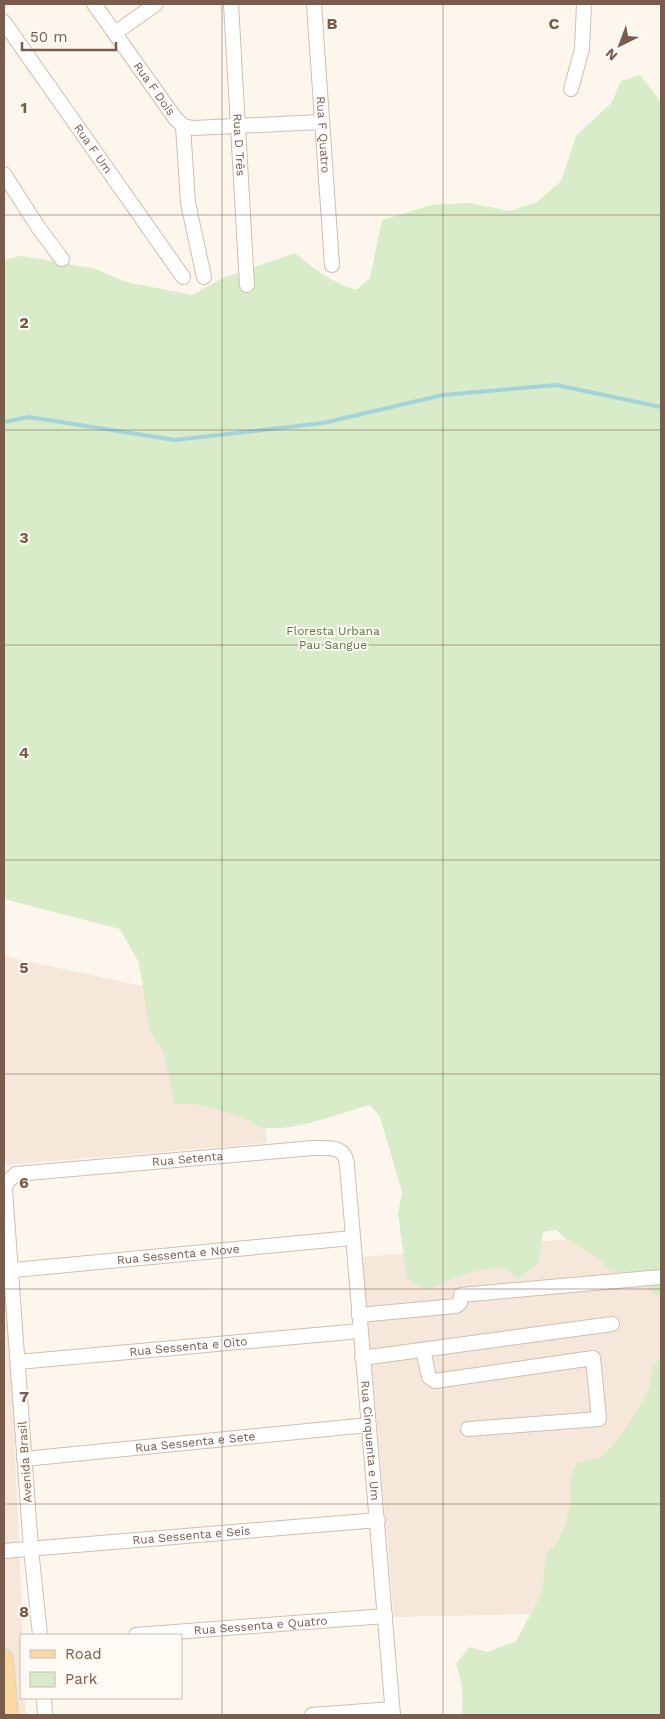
<svg xmlns="http://www.w3.org/2000/svg" width="665" height="1719" font-family="'Work Sans',sans-serif">
  <rect width="100%" height="100%" fill="#fdf6ec"/>
  <!-- residential -->
  <path fill="#f5e8da" d="M4,956L256,1011L267,1143L4,1165Z
    M4,1199L23,1635L21,1698H25L26,1715H4Z
    M661,1231V1611L394,1617L362,1257Z"/>
  <!-- green -->
  <path fill="#d8ecc9" d="M640,75L661,102V1296L653,1294L638,1276L611,1270L595,1256L566,1239L556,1230L543,1232L538,1264L517,1279C514,1277 511,1273 508,1271C489,1261 445,1282 426,1290L407,1278L398,1214L402,1192L380,1117L370,1105C344,1112 287,1134 262,1127C256,1126 251,1121 245,1119C218,1109 203,1103 175,1104L163,1051L150,1031L139,963L120,929L4,899V260L19,256L41,259L96,269L126,282L192,295L223,278L295,253C315,270 332,282 356,290L370,278L382,220L431,205L469,203L510,211L537,202L561,181L576,136L612,102L621,81Z
    M661,1354V1715H461C464,1697 462,1682 456,1664L469,1647L488,1652L516,1641L542,1593L546,1554L558,1541L565,1525L570,1507L571,1478L577,1463L602,1457L626,1429L649,1389L652,1370Z"/>
  <g fill="none" stroke-linecap="round" stroke-linejoin="round">
    <!-- stream -->
    <path stroke="#a5d3da" stroke-width="4" d="M4,422L29,417L175,440L323,423L443,395L556,385L661,407"/>
    <defs>
      <g id="minor">
        <path id="s1" d="M94,4L175,118L183,126L193,128L321,122"/>
        <path id="s2" d="M231,4L247,285"/>
        <path id="s3" d="M314,4L332,265"/>
        <path id="s4" d="M4,22L183,277"/>
        <path d="M115,33L156,4"/>
        <path d="M571,89L582,49L584,4"/>
        <path d="M183,126L188,203L204,277"/>
        <path d="M4,174L38,227L62,259"/>
        <path id="s5" d="M4,1271L352,1238"/>
        <path d="M359,1315L456,1306L460,1303L461,1295L661,1277"/>
        <path d="M423,1350L429,1377L435,1381L593,1358L599,1419L468,1429"/>
        <path d="M362,1358L612,1324"/>
        <path id="s6" d="M18,1362L360,1331"/>
        <path id="s7" d="M24,1459L368,1425"/>
        <path id="s8" d="M4,1551L378,1520"/>
        <path id="s9" d="M40,1635L31,1549L5,1189L7,1182L16,1174L313,1148C329,1148 345,1145 347,1165L393,1715"/>
        <path id="s10" d="M136,1635L385,1616"/>
        <path d="M44,1698L45,1715"/>
        <path d="M312,1715L392,1709"/>
      </g>
      <path id="major" d="M4,1659L9,1715"/>
    </defs>
    <!-- minor casing -->
    <use href="#minor" stroke="#d1beb0" stroke-width="16"/>
    <!-- major casing -->
    <use href="#major" stroke="#dad1cd" stroke-width="20"/>
    <!-- minor -->
    <use href="#minor" stroke="#fff" stroke-width="14"/>
    <!-- major -->
    <use href="#major" stroke="#fbd9a5" stroke-width="18"/>
  </g>
  <!-- grid -->
  <path fill="none" stroke="#7a5c4d" stroke-width="1" stroke-opacity="0.55" d="M222,4V1715M443,4V1715M4,215H661M4,430H661M4,645H661M4,860H661M4,1074H661M4,1289H661M4,1504H661"/>
  <g text-anchor="middle" dominant-baseline="central" stroke-width="4" stroke-linejoin="round" paint-order="stroke">
    <!-- street labels -->
    <g font-size="12" fill="#7a5c4d" stroke="#fffaf3">
      <text stroke="none"><textPath href="#s1" startOffset="104">Rua F Dois</textPath></text>
      <text stroke="none"><textPath href="#s3" startOffset="131">Rua F Quatro</textPath></text>
      <text stroke="none"><textPath href="#s2" startOffset="141">Rua D Três</textPath></text>
      <text stroke="none"><textPath href="#s4" startOffset="155">Rua F Um</textPath></text>
      <text stroke="none"><textPath href="#s9" startOffset="639">Rua Setenta</textPath></text>
      <text stroke="none"><textPath href="#s5" startOffset="175">Rua Sessenta e Nove</textPath></text>
      <text stroke="none"><textPath href="#s6" startOffset="171">Rua Sessenta e Oito</textPath></text>
      <text stroke="none"><textPath href="#s9" startOffset="1085">Rua Cinquenta e Um</textPath></text>
      <text stroke="none"><textPath href="#s7" startOffset="172">Rua Sessenta e Sete</textPath></text>
      <text transform="translate(25 1462) rotate(-94)">Avenida Brasil</text>
      <text stroke="none"><textPath href="#s8" startOffset="188">Rua Sessenta e Seis</textPath></text>
      <text stroke="none"><textPath href="#s10" startOffset="125">Rua Sessenta e Quatro</textPath></text>
    </g>
    <!-- park labels -->
    <g font-size="12" fill="#537a41" stroke="#fffaf3">
      <text x="333" y="631">Floresta Urbana<tspan x="333" dy="14">Pau Sangue</tspan></text>
    </g>
  </g>
  <g font-size="16" text-anchor="middle" font-weight="bold" fill="#7a5c4d" stroke="#fffaf3" stroke-width="4" stroke-linejoin="round" paint-order="stroke">
    <text x="332" y="29">B</text>
    <text x="554" y="29">C</text>
    <text x="24" y="113">1</text>
    <text x="24" y="328">2</text>
    <text x="24" y="543">3</text>
    <text x="24" y="758">4</text>
    <text x="24" y="973">5</text>
    <text x="24" y="1188">6</text>
    <text x="24" y="1402">7</text>
    <text x="24" y="1617">8</text>
  </g>
  <!-- border -->
  <rect width="665" height="1719" fill="none" stroke="#7a5c4d" stroke-width="10"/>
  <!-- legend -->
  <rect x="20" y="1634" width="162" height="65" fill="#fffaf3" stroke="#cabbb1"/>
  <rect x="30" y="1650" width="25" height="8" fill="#fbd9a5" stroke="#cabbb1"/>
  <text x="65" y="1659" font-size="15" fill="#7a5c4d">Road</text>
  <rect x="30" y="1672" width="25" height="15" fill="#d8ecc9" stroke="#cabbb1"/>
  <text x="65" y="1684" font-size="15" fill="#7a5c4d">Park</text>
  <!-- north arrow -->
  <g transform="translate(620 45) rotate(222)" stroke="#fffaf3" stroke-width="4" paint-order="stroke">
  <path d="M0-4L9 19L0 12L-9 19Z" fill="#7a5c4d"/>
  <text y="-8" font-size="14" font-weight="bold" text-anchor="middle" fill="#7a5c4d">N</text>
  </g>
  <!-- scale -->
  <path d="M22 42v8h94v-8" fill="none" stroke="#7a5c4d" stroke-width="2.5"/>
  <text x="30" y="42" font-size="15" fill="#7a5c4d" stroke="#fffaf3" stroke-width="4" paint-order="stroke">50 m</text>
</svg>
